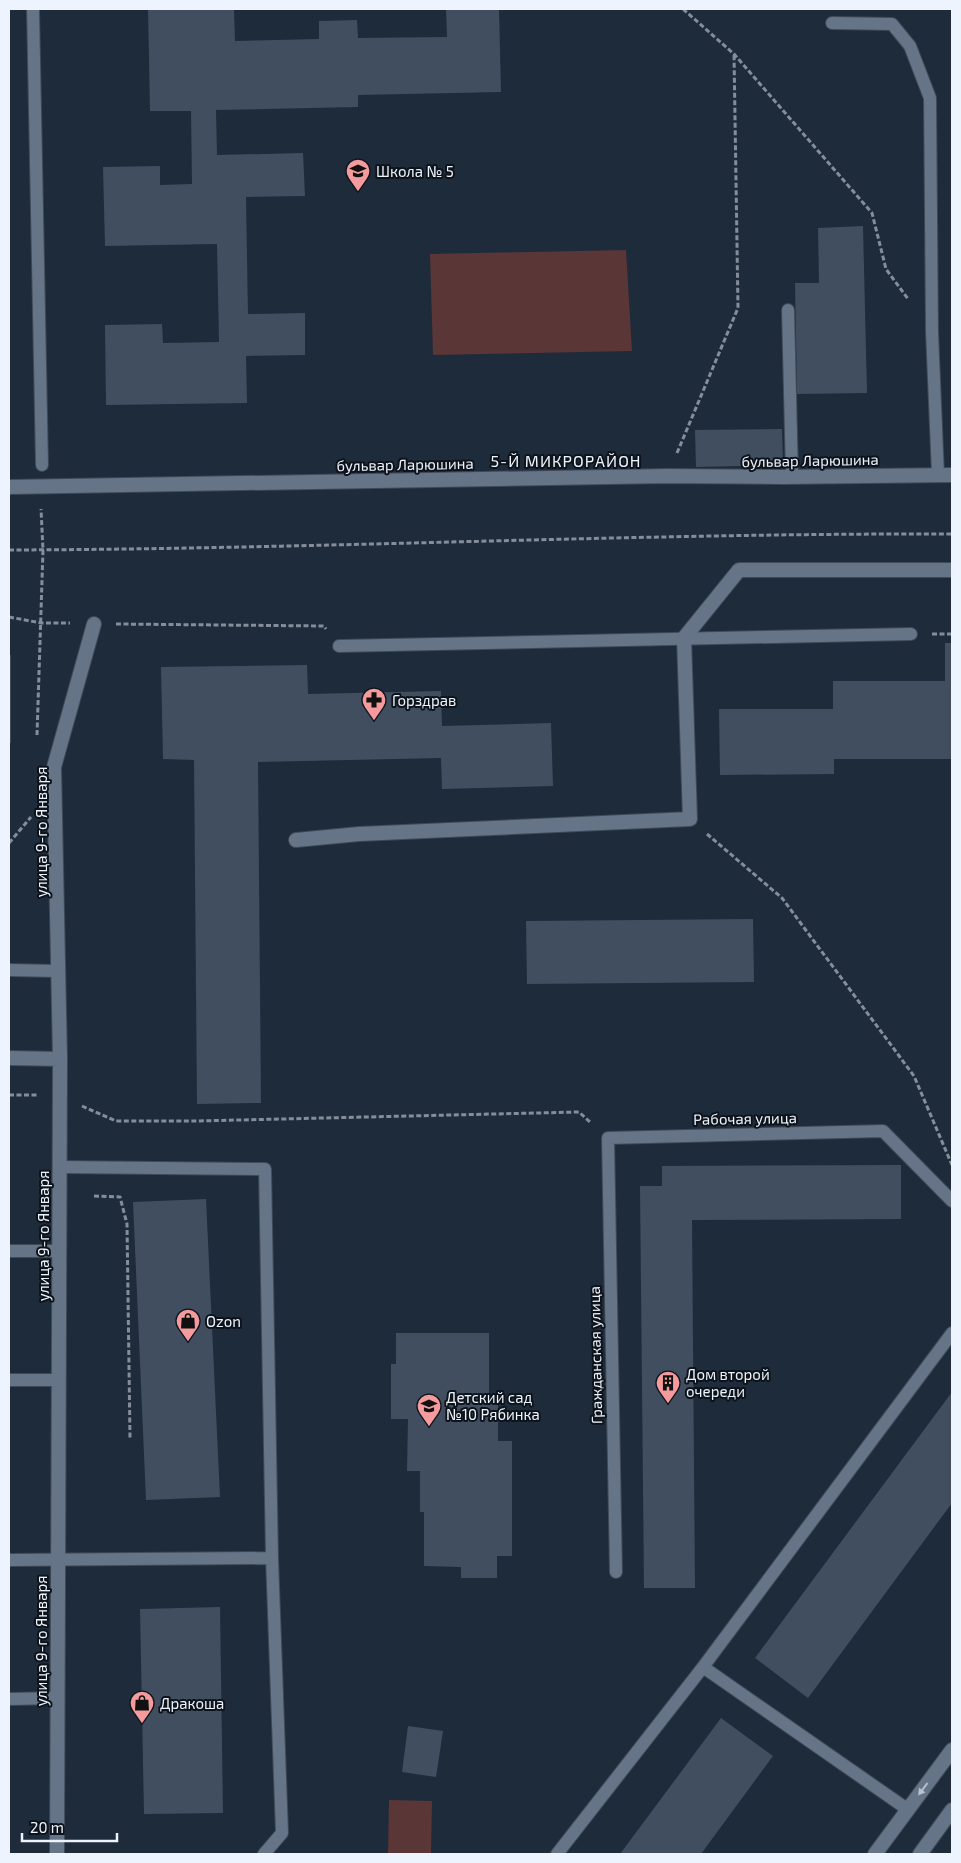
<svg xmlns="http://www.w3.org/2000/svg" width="961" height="1863" font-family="'Exo 2',sans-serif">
  <rect width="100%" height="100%" fill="#1e2b3b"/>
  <!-- green -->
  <path fill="#5b3637" d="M626,250L632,351L433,355L430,254Z
    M389,1800L432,1801L431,1854H388Z"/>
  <!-- building -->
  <path fill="#404e60" d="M148,9H234L235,41L319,39V21L357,20L358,38L447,37L446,9H499L501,92L358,95V107L216,110L217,155L303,153L305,196L246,197L248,314L305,313V355L246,356L247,403L106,405L105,325L162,324L163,343L219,342L217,244L105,246L103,167L160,166V185L192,184L191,111H150Z
    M863,226L867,393L797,394L795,283H819L818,228Z
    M782,429L783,465L696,467L695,430Z
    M945,643H952V759H834V774L720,775L719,709H833V681H945Z
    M9,655H11V743H9Z
    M307,665L308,694L441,691L442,726L551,723L553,786L442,789L441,758L258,762L261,1103L197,1104L194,760L163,759L161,667Z
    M753,919L754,982L527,984L526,921Z
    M901,1165V1219L692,1220L695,1588H644L640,1186H662V1166Z
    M206,1199L220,1497L146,1500L133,1202Z
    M396,1333H489V1395H498V1441H512V1556H497V1578H461V1567L424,1566V1512H420V1471H407L408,1419H391V1364H396Z
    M952,1392V1503L808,1698L755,1658Z
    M220,1607L223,1813L144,1814L140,1609Z
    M721,1718L773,1756L701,1854H620Z
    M408,1726L443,1731L436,1777L402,1772Z"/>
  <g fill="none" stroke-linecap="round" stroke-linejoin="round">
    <defs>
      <path id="service" d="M33,9L42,465
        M832,23L892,24L910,46L930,98L932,332L938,475
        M788,310L792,476
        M339,646L911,634
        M9,970L58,971
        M59,1167L265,1169L272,1558
        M9,1251H59
        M9,1380H59
        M9,1560L272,1558L282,1833L264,1854
        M616,1572L608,1138L883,1131L952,1201
        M703,1667L952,1333
        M9,1699L58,1698
        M557,1854L703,1667L907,1809"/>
      <path id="pedestrian" d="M9,487L667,476L783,477"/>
      <path id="minor" d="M783,477L952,475
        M296,840L359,834L690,819L684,638L739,570H952
        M9,1058L60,1059
        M57,1854L60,1059L54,767L94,624"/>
      <path id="tertiary" d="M875,1854L952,1750
        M920,1854L952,1810"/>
    </defs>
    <!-- service casing -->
    <use href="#service" stroke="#3f4957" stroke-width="14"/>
    <!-- pedestrian casing -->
    <use href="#pedestrian" stroke="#3f4957" stroke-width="16"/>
    <!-- minor casing -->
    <use href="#minor" stroke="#3f4957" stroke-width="16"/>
    <!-- tertiary casing -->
    <use href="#tertiary" stroke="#3f4957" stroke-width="16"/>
    <!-- path -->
    <path stroke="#848e9a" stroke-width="3" stroke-dasharray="5 2.5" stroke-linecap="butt" d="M683,9L734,54L872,213L886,269L908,299
      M677,453L738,308L734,54
      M9,550C323,549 638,533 952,534
      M9,617L41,623H70
      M116,624L324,626L326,629
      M932,634H952
      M37,735L43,550L41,509
      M707,834L782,898L914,1076L952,1165
      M9,843L31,817
      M9,1095H38
      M82,1106L116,1121H196L579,1112L591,1123
      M94,1196L120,1197L127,1224L130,1438"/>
    <!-- service -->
    <use href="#service" stroke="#667488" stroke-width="12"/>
    <!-- pedestrian -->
    <use href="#pedestrian" stroke="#667488" stroke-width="14"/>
    <!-- minor -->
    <use href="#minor" stroke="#667488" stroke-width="14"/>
    <!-- tertiary -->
    <use href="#tertiary" stroke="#667488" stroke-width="14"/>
  </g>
  <!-- one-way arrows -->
  <defs><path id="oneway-solid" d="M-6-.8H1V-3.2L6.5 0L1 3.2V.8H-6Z" transform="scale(1.25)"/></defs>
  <use fill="#b8c1ce" href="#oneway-solid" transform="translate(923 1789) rotate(127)"/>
  <!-- icons -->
  <defs>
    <symbol id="school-pin" viewBox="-11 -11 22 30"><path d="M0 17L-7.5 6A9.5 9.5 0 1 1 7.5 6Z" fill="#f59b9d" stroke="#0d131a"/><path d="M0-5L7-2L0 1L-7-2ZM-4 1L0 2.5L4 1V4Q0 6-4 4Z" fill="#111"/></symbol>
    <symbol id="pharmacy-pin" viewBox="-11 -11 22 30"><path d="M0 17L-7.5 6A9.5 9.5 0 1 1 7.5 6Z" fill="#f59b9d" stroke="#0d131a"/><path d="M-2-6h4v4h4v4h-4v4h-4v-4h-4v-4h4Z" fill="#111"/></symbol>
    <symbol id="shop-pin" viewBox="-11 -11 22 30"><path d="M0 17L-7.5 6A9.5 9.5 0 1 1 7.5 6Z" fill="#f59b9d" stroke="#0d131a"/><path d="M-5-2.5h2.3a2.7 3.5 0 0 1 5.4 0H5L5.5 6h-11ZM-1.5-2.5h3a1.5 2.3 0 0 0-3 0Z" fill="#111"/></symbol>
    <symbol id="building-pin" viewBox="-11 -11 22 30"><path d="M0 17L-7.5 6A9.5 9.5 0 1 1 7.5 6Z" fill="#f59b9d" stroke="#0d131a"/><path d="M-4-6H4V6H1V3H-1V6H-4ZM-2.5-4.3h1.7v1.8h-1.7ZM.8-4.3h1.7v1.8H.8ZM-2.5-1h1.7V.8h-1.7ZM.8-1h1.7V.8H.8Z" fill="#111"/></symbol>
  </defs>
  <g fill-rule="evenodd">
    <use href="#school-pin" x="344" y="157" width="28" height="38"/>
    <use href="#pharmacy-pin" x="360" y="686" width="28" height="38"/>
    <use href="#shop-pin" x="174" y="1307" width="28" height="38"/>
    <use href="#building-pin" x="654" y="1369" width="28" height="38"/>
    <use href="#school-pin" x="415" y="1392" width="28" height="38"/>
    <use href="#shop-pin" x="128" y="1689" width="28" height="38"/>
  </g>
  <g text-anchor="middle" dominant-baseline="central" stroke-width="4" stroke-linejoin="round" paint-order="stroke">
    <!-- poi labels -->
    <g font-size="15" fill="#eef4fd" stroke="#0d131a" text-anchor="start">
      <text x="376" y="171">Школа № 5</text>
      <text x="392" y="700">Горздрав</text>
      <text x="206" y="1321">Ozon</text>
      <text x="686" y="1374">Дом второй<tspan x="686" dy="17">очереди</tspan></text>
      <text x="446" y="1397">Детский сад<tspan x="446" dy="17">№10 Рябинка</tspan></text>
      <text x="160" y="1703">Дракоша</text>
    </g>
    <!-- street labels -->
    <g font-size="15" fill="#eef4fd" stroke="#0d131a">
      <text transform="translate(810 460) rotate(-1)">бульвар Ларюшина</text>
      <text transform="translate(405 464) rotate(-1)">бульвар Ларюшина</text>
      <text transform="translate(41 832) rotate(-90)">улица 9-го Января</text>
      <text transform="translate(745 1118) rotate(-1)">Рабочая улица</text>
      <text transform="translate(43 1236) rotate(-90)">улица 9-го Января</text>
      <text transform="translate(595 1355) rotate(-91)">Гражданская улица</text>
      <text transform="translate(41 1641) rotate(-90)">улица 9-го Января</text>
    </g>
    <!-- neighbourhood labels -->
    <g font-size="16" letter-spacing="1" fill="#eef4fd" stroke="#0d131a">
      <text x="566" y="460">5-Й МИКРОРАЙОН</text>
    </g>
  </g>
  <!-- border -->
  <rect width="961" height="1863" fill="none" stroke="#eef4fd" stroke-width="20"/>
  <!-- scale -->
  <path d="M22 1833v8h95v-8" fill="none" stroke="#eef4fd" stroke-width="2.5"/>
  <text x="30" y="1833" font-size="15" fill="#eef4fd" stroke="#0d131a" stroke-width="4" paint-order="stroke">20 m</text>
</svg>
